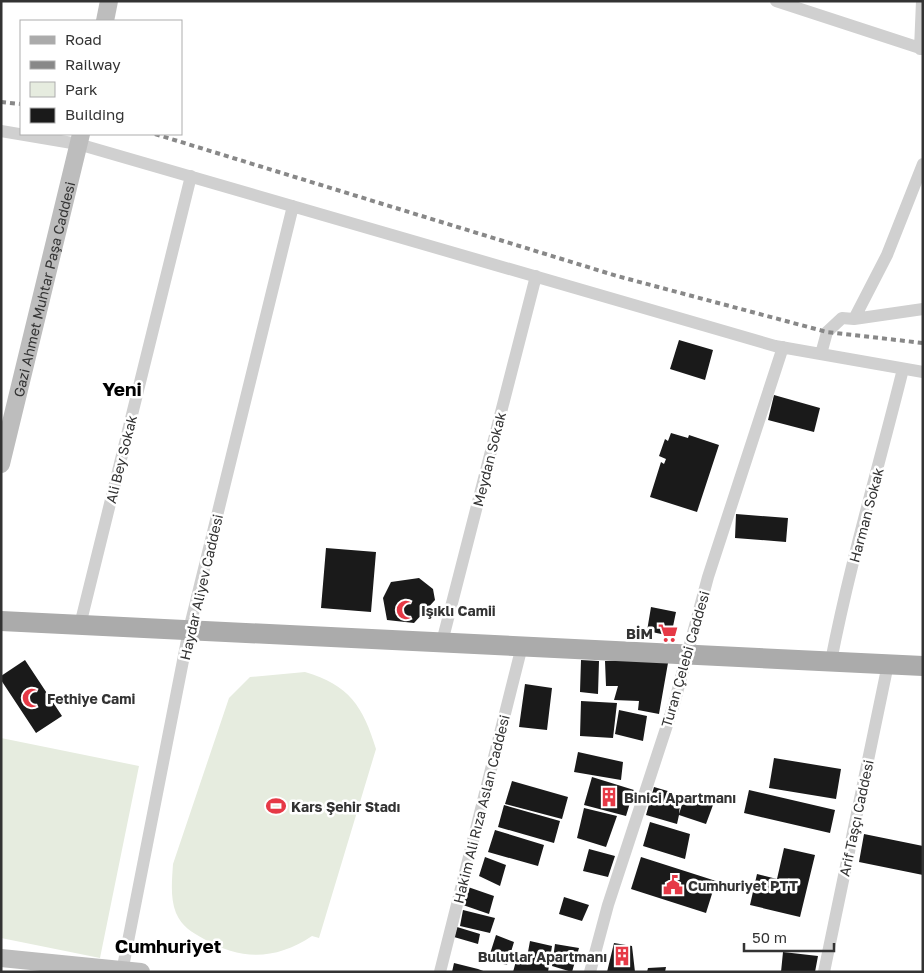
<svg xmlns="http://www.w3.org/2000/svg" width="924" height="973" font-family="'Golos Text',sans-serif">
  <rect width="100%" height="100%" fill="#fff"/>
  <!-- green -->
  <path fill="#e6ecdf" d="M305,672C349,685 363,706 376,749L319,938L312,936C276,960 241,961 204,939C192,932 182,927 176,913C170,898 172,880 173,864L229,698L250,677Z
    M1,738L139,766L100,958L1,938Z"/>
  <!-- building -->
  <path fill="#1a1a1a" d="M679,340L713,350L705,380L670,369Z
    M774,395L820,408L814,432L768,420Z
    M671,433L688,438L689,435L719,445L697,512L650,497L661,462L664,464L666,459L659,456L665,439L668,441Z
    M736,514L788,518L786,542L735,538Z
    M326,548L376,552L371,612L321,608Z
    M419,578L433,589L435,600L414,623L387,620L383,598L391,582Z
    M651,607L676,612L671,636L647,631Z
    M25,660L62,716L36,733L1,680V676Z
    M581,660L599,661L598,694L580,692Z
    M630,660L668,663L659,714L638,710L639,701L614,700L618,686H606L605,661Z
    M525,684L552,688L547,730L519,727Z
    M581,701L617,703L613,738L580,736Z
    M619,710L647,716L643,741L615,734Z
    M578,752L623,762L621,780L574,772Z
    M774,758L841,769L836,799L769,788Z
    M592,777L634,790L626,816L584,805Z
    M512,781L568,797L562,819L505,804Z
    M654,787L678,794L677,804L680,805L679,814L685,795L713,805L706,824L679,815L677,824L646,815Z
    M749,790L835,810L830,833L744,813Z
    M504,805L560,821L554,843L498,827Z
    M584,808L617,816L606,847L577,838Z
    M650,822L690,834L685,859L643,846Z
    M495,830L544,845L538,866L488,852Z
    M864,834L923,846V875L859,862Z
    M784,848L815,855L800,917L750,905L757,874L777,879Z
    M589,849L615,856L608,877L583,871Z
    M485,857L506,865L500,886L479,876Z
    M641,857L716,881L706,913L631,889Z
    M468,887L494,896L489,914L463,905Z
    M564,897L589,905L582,921L559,914Z
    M463,910L495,918L490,933L460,926Z
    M457,927L480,934L478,944L454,937Z
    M496,935L514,942L507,965L488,960Z
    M530,941L552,946L548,972H513L516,961L526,963Z
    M614,943L632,946L635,972H607Z
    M555,944L579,948L572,972L552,966Z
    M783,952L818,956L815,972H781Z
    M454,963L478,969L486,972H452Z
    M666,967L665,972H647L648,968Z"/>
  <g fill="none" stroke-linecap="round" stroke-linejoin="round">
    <!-- street -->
    <path stroke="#d0d0d0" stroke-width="12" d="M776,1L923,49
      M920,49L922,1
      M1,131L78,144L775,346L923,372
      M854,319L887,255L923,164
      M821,354L827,332L842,318L854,319L923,309
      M80,625L191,176
      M442,642L536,276
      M831,661C850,563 879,466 903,369
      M122,972L189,630L293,206
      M440,972L522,646
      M590,972L608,905L674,704L708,577L783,347
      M824,972L888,664"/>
    <!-- secondary -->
    <g stroke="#bdbdbd" stroke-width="18">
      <path d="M105,21L109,1"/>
      <path id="s1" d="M1,464L81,134"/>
      <path d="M1,958L141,972"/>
    </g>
    <!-- primary -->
    <path stroke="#ababab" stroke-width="20" d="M1,621L923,666"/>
    <!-- rail -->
    <path stroke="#888" stroke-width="4" stroke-dasharray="5 4" stroke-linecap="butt" d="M1,102L21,104
      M155,134L617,276L827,332L923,343"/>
  </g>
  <!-- icons -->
  <defs>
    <symbol id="mosque-bare" viewBox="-9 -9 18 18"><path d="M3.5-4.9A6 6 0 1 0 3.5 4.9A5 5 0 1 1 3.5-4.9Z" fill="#e63946" stroke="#fff" stroke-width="2.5" paint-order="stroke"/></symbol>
    <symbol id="supermarket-bare" viewBox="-9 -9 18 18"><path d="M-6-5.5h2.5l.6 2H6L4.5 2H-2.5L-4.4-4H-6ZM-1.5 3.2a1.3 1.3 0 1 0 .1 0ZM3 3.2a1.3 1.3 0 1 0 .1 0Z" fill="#e63946" stroke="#fff" stroke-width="2.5" paint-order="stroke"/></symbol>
    <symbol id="building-bare" viewBox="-9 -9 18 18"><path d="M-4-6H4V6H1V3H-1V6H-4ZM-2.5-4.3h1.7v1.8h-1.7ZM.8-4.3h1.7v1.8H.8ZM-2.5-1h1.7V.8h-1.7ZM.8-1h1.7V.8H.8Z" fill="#e63946" stroke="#fff" stroke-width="2.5" paint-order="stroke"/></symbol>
    <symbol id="stadium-bare" viewBox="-9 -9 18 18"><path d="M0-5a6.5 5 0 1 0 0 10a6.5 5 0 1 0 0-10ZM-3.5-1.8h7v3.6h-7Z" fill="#e63946" stroke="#fff" stroke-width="2.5" paint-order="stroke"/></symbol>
    <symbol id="civic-bare" viewBox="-9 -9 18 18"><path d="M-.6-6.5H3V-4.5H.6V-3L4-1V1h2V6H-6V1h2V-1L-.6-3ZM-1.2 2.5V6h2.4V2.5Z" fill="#e63946" stroke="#fff" stroke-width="2.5" paint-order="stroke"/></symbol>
  </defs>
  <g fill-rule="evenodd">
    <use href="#mosque-bare" x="392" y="596" width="28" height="28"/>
    <use href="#supermarket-bare" x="654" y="619" width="28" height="28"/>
    <use href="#mosque-bare" x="18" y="684" width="28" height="28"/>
    <use href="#building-bare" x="595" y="783" width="28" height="28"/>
    <use href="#stadium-bare" x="262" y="792" width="28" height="28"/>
    <use href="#civic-bare" x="659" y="871" width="28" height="28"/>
    <use href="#building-bare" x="608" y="942" width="28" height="28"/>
  </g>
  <g text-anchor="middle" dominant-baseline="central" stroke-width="5" stroke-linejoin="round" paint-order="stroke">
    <!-- street labels -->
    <g font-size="14" fill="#333" stroke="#fff">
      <text stroke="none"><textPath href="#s1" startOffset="180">Gazi Ahmet Muhtar Paşa Caddesi</textPath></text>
      <text transform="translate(121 459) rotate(-76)">Ali Bey Sokak</text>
      <text transform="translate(489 459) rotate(-76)">Meydan Sokak</text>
      <text transform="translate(866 515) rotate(-75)">Harman Sokak</text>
      <text transform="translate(201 587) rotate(-77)">Haydar Aliyev Caddesi</text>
      <text transform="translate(685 659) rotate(-74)">Turan Çelebi Caddesi</text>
      <text transform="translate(481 809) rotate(-76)">Hakim Ali Rıza Aslan Caddesi</text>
      <text transform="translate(856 818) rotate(-78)">Arif Taşçı Caddesi</text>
    </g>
    <!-- poi labels -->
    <g font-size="14" font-weight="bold" fill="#333" stroke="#fff" text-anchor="start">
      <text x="421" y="610">Işıklı Camii</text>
      <text x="653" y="633" text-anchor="end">BİM</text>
      <text x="47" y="698">Fethiye Cami</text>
      <text x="624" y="797">Binici Apartmanı</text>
      <text x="291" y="806">Kars Şehir Stadı</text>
      <text x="688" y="885">Cumhuriyet PTT</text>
      <text x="607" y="956" text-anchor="end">Bulutlar Apartmanı</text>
    </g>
    <!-- district labels -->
    <g font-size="19" font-weight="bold" fill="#000" stroke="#fff">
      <text x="122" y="388">Yeni</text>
      <text x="168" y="945">Cumhuriyet</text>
    </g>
  </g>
  <!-- border -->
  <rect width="924" height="973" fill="none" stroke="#333333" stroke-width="5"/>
  <!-- legend -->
  <rect x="20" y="20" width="162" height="115" fill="#ffffff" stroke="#adadad"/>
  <rect x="30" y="36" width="25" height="8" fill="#ababab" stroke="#adadad"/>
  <text x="65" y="45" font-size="15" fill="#333333">Road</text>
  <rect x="30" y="61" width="25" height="8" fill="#888888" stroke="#adadad"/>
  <text x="65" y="70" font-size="15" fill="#333333">Railway</text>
  <rect x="30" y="82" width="25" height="15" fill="#e6ecdf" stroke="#adadad"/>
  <text x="65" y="95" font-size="15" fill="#333333">Park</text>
  <rect x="30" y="108" width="25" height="15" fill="#1a1a1a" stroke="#adadad"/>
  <text x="65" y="120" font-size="15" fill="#333333">Building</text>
  <!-- scale -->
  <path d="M744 943v8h90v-8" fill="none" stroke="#333333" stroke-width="2.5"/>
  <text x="752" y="943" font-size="15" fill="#333333" stroke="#ffffff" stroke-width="4" paint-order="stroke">50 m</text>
</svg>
